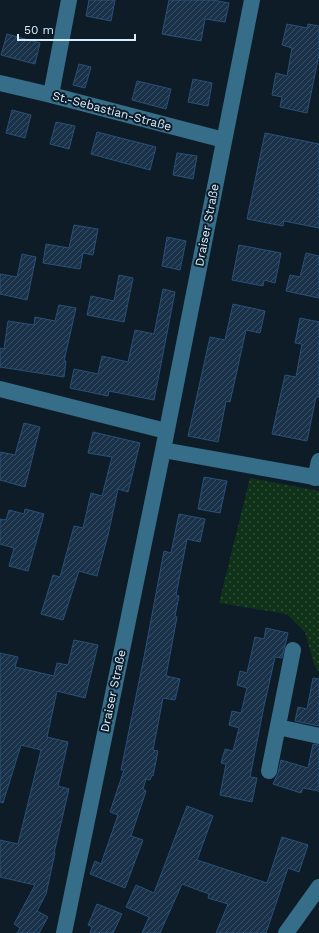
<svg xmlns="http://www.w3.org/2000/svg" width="319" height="933" font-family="'Work Sans',sans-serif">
  <defs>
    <pattern id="grass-dots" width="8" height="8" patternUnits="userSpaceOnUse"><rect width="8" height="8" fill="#103219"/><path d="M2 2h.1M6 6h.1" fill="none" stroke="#32503c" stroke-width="1.8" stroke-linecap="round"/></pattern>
    <pattern id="building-hatch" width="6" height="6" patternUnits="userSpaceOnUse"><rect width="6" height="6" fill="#19324a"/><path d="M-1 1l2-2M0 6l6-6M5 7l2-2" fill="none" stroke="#3a5065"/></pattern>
  </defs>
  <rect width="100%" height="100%" fill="#0e1c28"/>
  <!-- grass -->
  <path fill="url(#grass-dots)" d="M250,478L319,491V672L314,664L305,632L287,614L219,603Z"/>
  <!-- building -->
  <path fill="url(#building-hatch)" stroke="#295177" d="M89,0H115L111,21L86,16Z
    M169,0H213L229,3L225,22L205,19L201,41L162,34Z
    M287,24L307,28L308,24L319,26V55L307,113L280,107L282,97L272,95L276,73L287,76L292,48L282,45Z
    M7,34L40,43L35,64L1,55Z
    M79,64L91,67L85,88L73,85Z
    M193,79L212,83L208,106L188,102Z
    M137,81L171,89L166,109L132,100Z
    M12,110L31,115L25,138L6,133Z
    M56,122L75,126L69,149L50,144Z
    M97,132L156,147L150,170L91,154Z
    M265,133L319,144V228L284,221L283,226L247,219Z
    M177,153L197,156L193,179L173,175Z
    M74,225L98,229L93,255L83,253L80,269L43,263L46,244L69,248Z
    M167,237L186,241L180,270L162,266Z
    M239,245L281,253L275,283L264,280L263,286L232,280Z
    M306,253L319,256V298L286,291L290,275L300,277Z
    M22,254L36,257L27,300L0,294V274L17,277Z
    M119,275L133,278L124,322L87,315L91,296L114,301Z
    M163,289L175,292L154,400L109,391L108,396L70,388L74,369L98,374L102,356L128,362L135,330L154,334Z
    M233,304L265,311L260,333L246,330L230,402L226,401L218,442L188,436L210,337L225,340Z
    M59,305L76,308L64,361H66L64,377L0,367V348L4,349L8,321L34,325L35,317L55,321Z
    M300,318L319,322V397H316L307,441L272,434L285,375L296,377L302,344L295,343Z
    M24,423L40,427L25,487L0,480V452L15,455Z
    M93,432L140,443L128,492L118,489L108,535L97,576L79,571L63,620L41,614L53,575L60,577L74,526L83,528L91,493L102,496L112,457L88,453Z
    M204,477L227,481L220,513L198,509Z
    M25,509L44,514L28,571L9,566L14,548L0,544V519L6,520L9,510L24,514Z
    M179,514L205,519L200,542L187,539L176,595L179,596L175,616L177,617L166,676L180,679L175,700L163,698L153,750L158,751L153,776L152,775L150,780L146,779L143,789L146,791L131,836L143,840L125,888L90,874L95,861L101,864L118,815L110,812L124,770H121L145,652L164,551L171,553Z
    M266,628L288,633L282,658L275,657L264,706L250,777L257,778L252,802L220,795L226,764L221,763L225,749L233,751L239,728L229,725L232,711L241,713L247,688L237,685L240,671L247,673L255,637L264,639Z
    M74,640L98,645L85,698L57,691L47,737L68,742L58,786L69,789L54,853H55L46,894L37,911L48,917L39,933H17L20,928L14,924L35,885L0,877V840L18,844L41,750L21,745L3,803L0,802V653L18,657L15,667L54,676L57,663L68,665Z
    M313,678L319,679V726L295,721L298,707L307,709Z
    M313,744L319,745V791L303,788L301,793L273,784L278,773L281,760L308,768Z
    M187,806L213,816L197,860L267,883L282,837L308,845L299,872L288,868L266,933H216L228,904L208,898L209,894L182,884L160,933H142L149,917L126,907L136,885L154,893Z
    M97,904L122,914L113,933H90L92,927L88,925Z"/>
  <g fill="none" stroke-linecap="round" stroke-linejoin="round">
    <!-- minor -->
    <path stroke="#366e8a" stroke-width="16" d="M0,83L51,95L224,140
      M51,95L69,0
      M0,389L166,431
      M163,450L319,478
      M315,478L319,461
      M278,727L319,736
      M269,771L293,650
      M64,933L163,450L252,0
      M286,933L319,887"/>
  </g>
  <g text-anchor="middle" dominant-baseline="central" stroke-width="4" stroke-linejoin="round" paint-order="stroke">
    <!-- street labels -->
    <g font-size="12" fill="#d5eeff" stroke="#0e1c28">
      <text transform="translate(112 111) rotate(15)">St.-Sebastian-Straße</text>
      <text transform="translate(207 225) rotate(-79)">Draiser Straße</text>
      <text transform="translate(113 691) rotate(-78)">Draiser Straße</text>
    </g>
  </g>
  <!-- scale -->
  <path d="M18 34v6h117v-6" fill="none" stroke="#d5eeff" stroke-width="2"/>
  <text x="24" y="34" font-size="12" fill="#d5eeff" stroke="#0e1c28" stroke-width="3" paint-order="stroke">50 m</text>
</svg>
